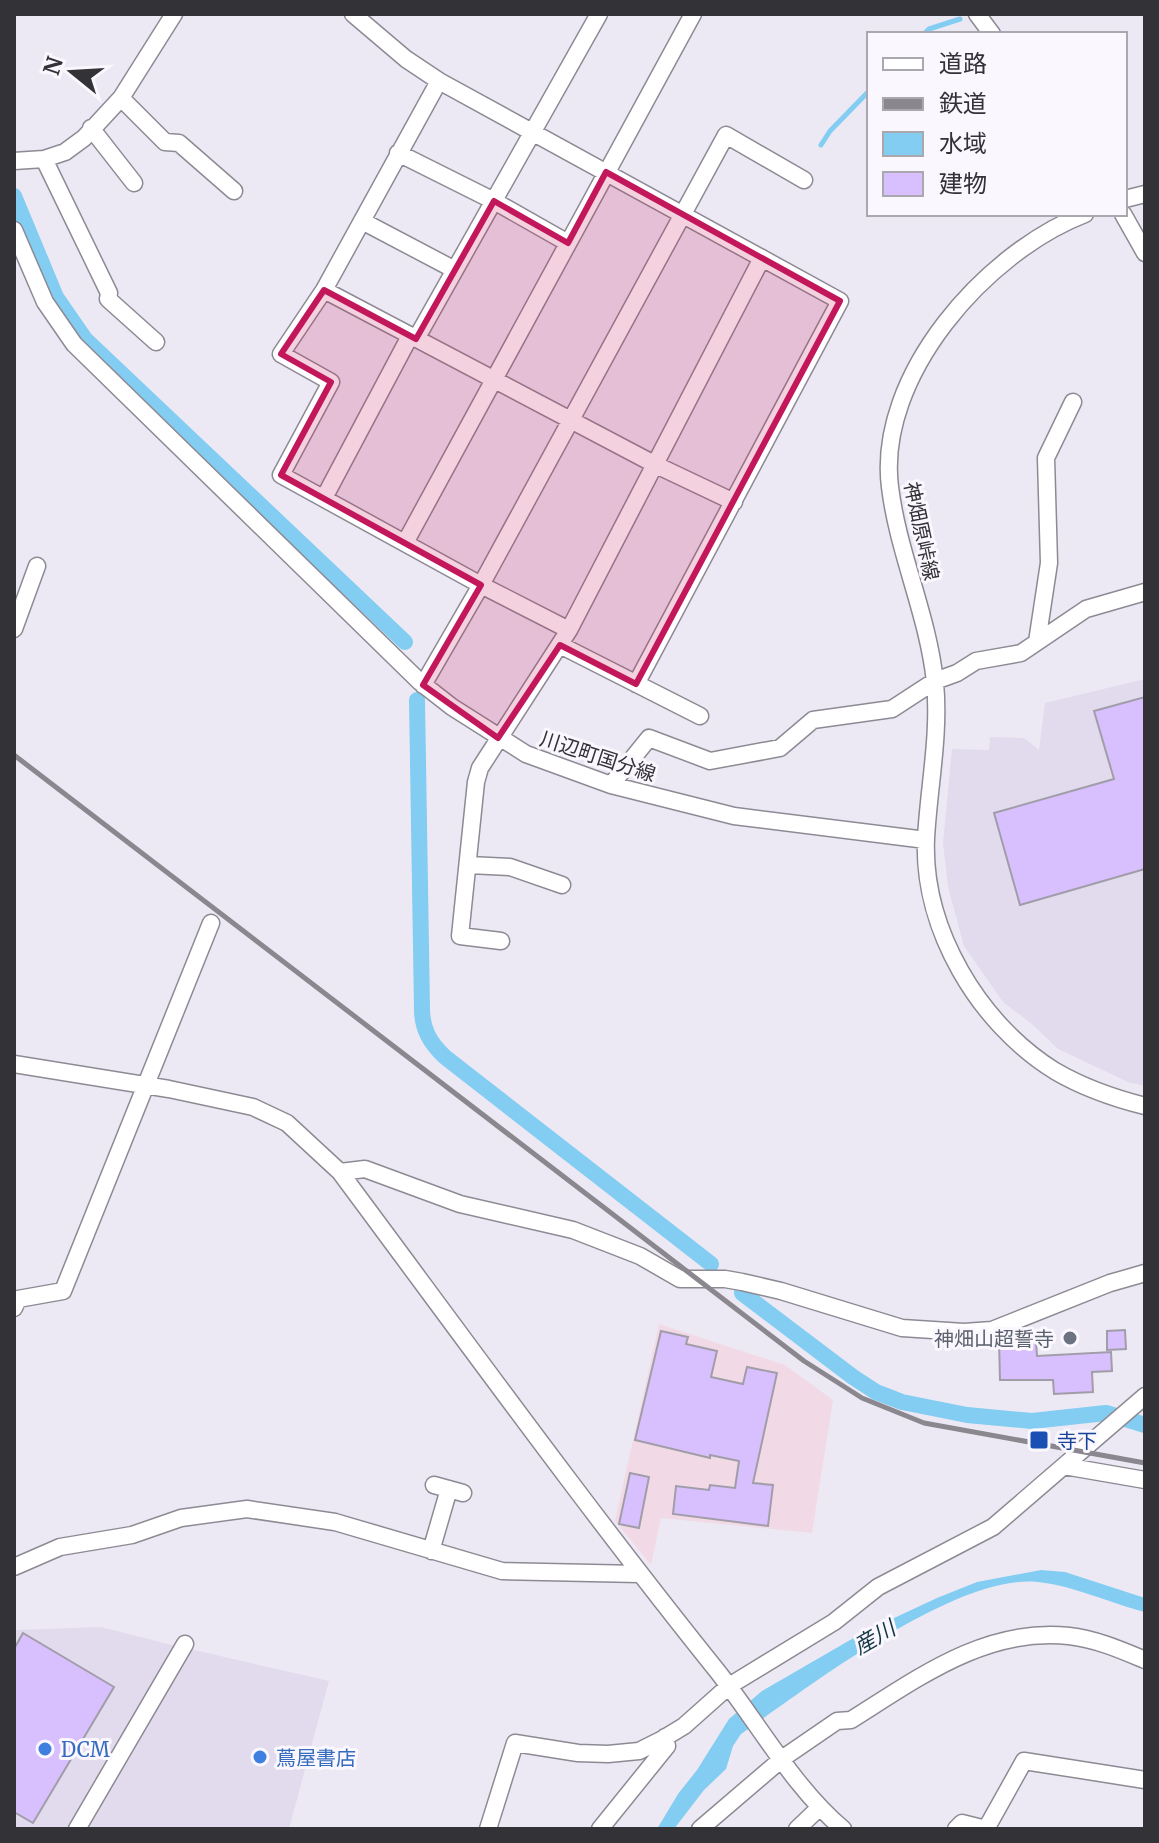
<svg xmlns="http://www.w3.org/2000/svg" width="1159" height="1843" font-family="Merriweather,'Noto Sans JP',serif">
  <rect width="100%" height="100%" fill="#ede9f4"/>
  <!-- built -->
  <path fill="#e1dbed" d="M1145,679V1086L1128,1082L1058,1049L1032,1024L1003,1002L964,946L948,887L943,843L952,749L989,750L990,737L1024,738L1039,750L1045,703Z
    M101,1627L176,1646L68,1829H14V1630Z
    M190,1649L329,1681L289,1829H86Z"/>
  <!-- industrial -->
  <path fill="#f1dae6" d="M659,1324L785,1365L833,1400L812,1533L661,1518L651,1565L615,1521Z"/>
  <!-- water -->
  <path fill="#82cdf1" d="M1041,1570L1065,1572L1145,1598V1612C1109,1603 1075,1586 1038,1582C956,1573 809,1687 741,1734L733,1746L726,1769L704,1790L674,1829H657L678,1794L697,1770L729,1719L762,1691L864,1632L937,1598L977,1582Z"/>
  <g fill="none" stroke-linecap="round" stroke-linejoin="round">
    <!-- stream -->
    <path stroke="#82cdf1" stroke-width="5" d="M924,34L929,29L960,19
      M821,145L830,131L869,91"/>
    <!-- canal -->
    <path stroke="#82cdf1" stroke-width="16" d="M14,196L56,297L85,339L405,642
      M417,700L422,1009C422,1029 430,1043 445,1057L711,1264
      M742,1293L853,1377L876,1392L902,1402L967,1415L1032,1421L1106,1413L1145,1425"/>
  </g>
  <!-- building -->
  <path fill="#d8bffe" stroke="#a19da8" stroke-width="2" d="M1145,697V869L1020,905L994,813L1114,779L1094,711Z
    M1125,1330L1126,1349L1107,1350V1331Z
    M661,1331L688,1337L686,1344L717,1351L711,1377L743,1384L747,1367L777,1373L753,1483L773,1485L768,1526L673,1514L676,1486L709,1490L710,1485L735,1488L739,1461L710,1455V1458L635,1440Z
    M1032,1332V1341L1036,1340L1037,1356L1111,1352L1112,1371L1092,1372L1093,1392L1054,1394L1053,1380H1000L999,1340L1010,1339V1335L1014,1333Z
    M630,1473L649,1477L639,1528L619,1524Z
    M23,1633L114,1687L33,1823L14,1812V1649Z"/>
  <g fill="none" stroke-linecap="round" stroke-linejoin="round">
    <defs>
      <path id="minor" d="M353,14L406,59L439,81L840,301L636,684
        M977,14L992,34
        M439,81L324,290L281,354L331,382L281,475L481,585L569,630
        M121,98L165,142L179,143L234,191
        M91,128L134,183
        M398,153L494,201L568,243
        M44,159L109,293L108,299L156,342
        M14,161L44,159L65,152L84,138L121,98L174,14
        M1125,199L1145,194
        M1085,214C986,252 876,376 890,487C898,553 928,615 935,682C940,735 929,785 926,838C922,929 979,1024 1055,1071C1084,1088 1113,1098 1145,1106
        M1123,214L1145,253
        M362,221L455,270
        M14,230L45,302L74,344L420,682L452,707L526,754L611,785L734,816L926,840
        M324,290L656,465L734,502
        M416,339L599,14
        M324,498L410,336
        M405,543L693,14
        M14,629L37,566
        M1037,642L1049,563L1046,458L1073,402
        M560,645L700,716
        M423,685L481,585L726,135L804,180
        M611,785L649,738L710,761L780,748L813,720L892,709L935,681L957,673L976,661L1021,653L1086,609L1145,592
        M469,865L510,867L562,885
        M501,941L460,936L476,782L480,768L569,630L762,258
        M14,1064L169,1089L253,1107L287,1123L340,1172C465,1340 587,1509 718,1672C758,1723 794,1788 843,1829
        M340,1172L365,1169L460,1204L573,1230L640,1256L680,1279H725L742,1282L781,1291L902,1328L964,1332L992,1330L1110,1283L1145,1273
        M14,1308L18,1299L63,1291L211,923
        M1064,1466L1145,1480
        M434,1485L463,1493
        M431,1551L449,1489
        M14,1567L60,1547L132,1535L181,1518L247,1509L335,1522L502,1571L639,1574
        M77,1829L185,1644
        M488,1829L515,1743L578,1753L608,1754L639,1751L661,1740L684,1726L729,1686L834,1622L878,1587L993,1527L1145,1396
        M600,1829L667,1746L665,1737
        M700,1829L783,1758L837,1721L851,1720C918,1678 986,1627 1069,1636C1096,1639 1121,1650 1145,1660
        M797,1829L819,1808
        M956,1829L962,1823L986,1829L1024,1761L1145,1780"/>
    </defs>
    <!-- minor casing -->
    <use href="#minor" stroke="#8d8a94" stroke-width="19"/>
    <!-- minor -->
    <use href="#minor" stroke="#fff" stroke-width="16"/>
    <!-- rail -->
    <path stroke="#8a878e" stroke-width="5" d="M14,755L804,1361L862,1398L924,1423L1145,1463"/>
  </g>
  <!-- marked area -->
  <path fill="#c2185b" fill-opacity="0.2" stroke="#c2185b" stroke-width="6" stroke-linejoin="round" d="M606,172L840,301L636,684L560,645L498,738L423,685L481,585L281,475L331,382L281,354L324,290L416,339L494,201L568,243Z"/>
  <!-- markers -->
  <circle fill="#6b7280" stroke="#faf7fe" stroke-width="3" cx="1070" cy="1338" r="8"/>
  <rect fill="#1a4fb4" stroke="#faf7fe" stroke-width="3" x="1029" y="1430" width="20" height="20" rx="4"/>
  <g fill="#3f7fe0" stroke="#faf7fe" stroke-width="3">
    <circle cx="45" cy="1749" r="8"/>
    <circle cx="260" cy="1757" r="8"/>
  </g>
  <g text-anchor="middle" dominant-baseline="central" stroke-width="6" stroke-linejoin="round" paint-order="stroke">
    <!-- street labels -->
    <g font-size="20" fill="#333236" stroke="#faf7fe">
      <text transform="translate(922 531) rotate(78)">神畑原峠線</text>
      <text transform="translate(598 756) rotate(18)">川辺町国分線</text>
    </g>
    <!-- worship labels -->
    <g font-size="20" fill="#5b616d" stroke="#faf7fe" text-anchor="end">
      <text x="1054" y="1338">神畑山超誓寺</text>
    </g>
    <!-- transit labels -->
    <g font-size="20" fill="#164399" stroke="#faf7fe" text-anchor="start">
      <text x="1057" y="1440">寺下</text>
    </g>
    <!-- shop labels -->
    <g font-size="20" fill="#366cbe" stroke="#faf7fe" text-anchor="start">
      <text x="61" y="1749">DCM</text>
      <text x="276" y="1757">蔦屋書店</text>
    </g>
    <!-- water labels -->
    <g font-size="22" font-style="italic" fill="#153746" stroke="#faf7fe">
      <text transform="translate(874 1637) rotate(-30)">産川</text>
    </g>
  </g>
  <!-- border -->
  <rect width="1159" height="1843" fill="none" stroke="#333236" stroke-width="32"/>
  <!-- legend -->
  <rect x="867" y="32" width="260" height="184" fill="#faf7fe" stroke="#aaa8ae" stroke-width="2"/>
  <rect x="883" y="58" width="40" height="12" fill="#ffffff" stroke="#aaa8ae" stroke-width="2"/>
  <text x="939" y="72" font-size="24" fill="#333236">道路</text>
  <rect x="883" y="98" width="40" height="12" fill="#8a878e" stroke="#aaa8ae" stroke-width="2"/>
  <text x="939" y="112" font-size="24" fill="#333236">鉄道</text>
  <rect x="883" y="132" width="40" height="24" fill="#82cdf1" stroke="#aaa8ae" stroke-width="2"/>
  <text x="939" y="152" font-size="24" fill="#333236">水域</text>
  <rect x="883" y="172" width="40" height="24" fill="#d8bffe" stroke="#aaa8ae" stroke-width="2"/>
  <text x="939" y="192" font-size="24" fill="#333236">建物</text>
  <!-- north arrow -->
  <g transform="translate(72 72) rotate(288)" stroke="#faf7fe" stroke-width="6" paint-order="stroke">
  <path d="M0-6L14 30L0 20L-14 30Z" fill="#333236"/>
  <text y="-12" font-size="22" font-weight="bold" text-anchor="middle" fill="#333236">N</text>
  </g>
</svg>
